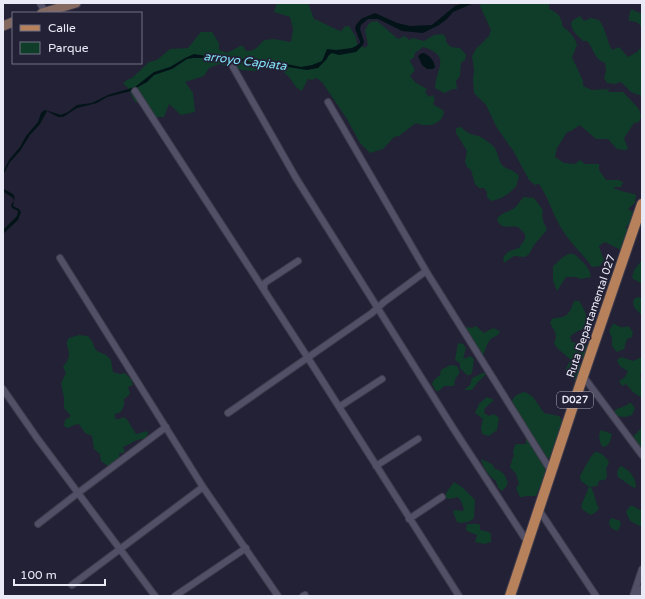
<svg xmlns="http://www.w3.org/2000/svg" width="645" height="599" font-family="'Varela Round',sans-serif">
  <rect width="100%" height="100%" fill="#232135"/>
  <!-- green -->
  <path fill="#103d2a" d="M277,3H308L314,19C321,21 337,31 342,31C343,27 345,26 349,26L356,37L357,44L365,48L368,45L365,30L370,22L377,21L398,39L405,36L409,40L413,38L424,41L434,35L443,34L446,38V42L451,47L460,48L466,55L465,60L461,63L460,76L456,81L457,89H453L444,93L435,88C435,69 453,56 423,47L415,53L414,58L411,59L410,61L415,70L410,76L416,83L427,89L425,92L429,97L433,95L435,100L433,103L435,106L438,107L444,111C443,125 427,128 416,123L399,136L394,137L383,149L370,153L360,143L347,119L322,82L316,78L312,80L308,79L302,91L296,87L290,78L277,66L259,69L256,71L242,70L219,64L209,68L204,76L185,82L193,93L195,112L181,115L169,104L164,117H150L142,104L135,102L128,88L123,83L127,80L132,78L149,62L157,60L170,49L188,48L201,32H212L219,43V50L227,53L240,46H243L246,51C256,51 258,46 264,40L274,39L291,42L293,29L290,17L274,12Z
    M481,3H550L549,6V9C556,11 563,18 562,26C569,31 575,37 577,45L572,57L583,81V86L592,90L610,89L607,92H623L639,109L641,116L639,122L634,123L624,138L628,149L625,150L617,149L608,139H596L580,125L571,131L567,132L557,148L555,157L564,163L575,164L580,160L585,164H599V170L606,180H618L623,182L621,187H613C619,192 629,192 636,195L635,203L628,209L633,212L635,217L625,228H628L633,243L623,251L605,242L600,245L599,247L604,260L600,266L592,267C583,254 571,244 563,231C553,216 549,198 539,184L535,185L529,180L514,152L497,128L486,105L474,93L473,80L474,70L472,56L476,49L489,36L491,30L480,6Z
    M631,9L642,14V29C640,23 636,21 629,21V16Z
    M580,16L584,21L591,18L599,20C607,31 606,40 612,50L619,47L628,57L637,52L642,46V67L640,70L642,72V96L631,92L621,82L615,84L607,83L604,78L606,71L605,63C593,58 595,50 587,41H583C577,35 569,29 572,21Z
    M461,127C467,133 470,134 478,136C482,137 487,141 491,144C500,151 497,161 503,166C508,170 513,169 519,176L516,187C513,188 512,191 509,193C504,197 497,200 491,201L487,197V192L484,188H479L475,184L471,170L467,167L465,162L467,151L456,133V128Z
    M524,197L534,198L543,210C541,218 544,222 547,230L534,245L529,254L525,257L514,256L504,263L503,258C507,251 512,250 519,248L525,239V234L518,227C509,225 501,231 497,219C501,213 506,213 513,209C518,206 519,201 524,197Z
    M569,254H574C581,260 590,267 591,277L581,279L576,277H566L557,291L553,281V266C559,262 562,256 569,254Z
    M642,260V284L632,278L634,270Z
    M638,297L641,298L642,316C637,309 631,308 634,299Z
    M574,301H579C583,307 592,322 584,328C579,331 574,332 570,337L572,342C579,345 584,342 591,348L587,357L577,360L581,365L591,373C583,385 575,382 566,373V368L571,360L556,347L554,342L556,338L555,332L550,323L552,319C556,317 559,318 562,317C569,316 572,307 574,301Z
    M613,324H615C621,328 622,328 628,326L633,332L632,337L627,339L624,349L617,352L615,350L612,346V338L609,331Z
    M476,326L484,333L493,328L500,331C498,337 494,336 491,339C486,343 486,351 482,357L465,330L466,327L472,328Z
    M79,335L88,336L92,341L95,349L99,352L106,355L111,360L113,372L120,374L125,373L131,379L133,385L128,387L130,394L124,399V405L121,412L115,414V419H120L123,417C130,420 129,425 134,430L135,433L137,434L147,431L148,433L147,437L144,439C135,439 131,444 123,447L125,452L123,453H119L120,458L116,462H112L111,465L108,466L101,461L100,454L94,449L92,436L85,433L79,424L74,425L68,428L64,426L65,420L71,416L64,408V398L61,383L66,373L63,367C66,363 69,359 69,354C69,347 64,345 69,338Z
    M458,343L463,344L466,348L463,359L470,356L474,359L472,373L470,375H467L460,368V363L455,360Z
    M621,357L633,361L642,357V370L640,376L642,380V398L633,392L626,384L622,386L619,381L625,377L628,371C623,369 618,365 617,360Z
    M450,365L457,366C462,375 458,373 455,380C454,382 455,384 454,386H444L439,391H436L432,384L434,380L440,375L441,370Z
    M483,373H485V375L478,382L472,390H464L470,385L472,378Z
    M525,392L533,397L544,413L559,416L568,429L551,457L545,459L547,466L546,479L541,484L536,496H524L525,497H520L516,488L519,484L516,474L510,467L513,457L514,456L513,453L514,448L516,444H526C526,440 526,437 526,434C523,420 497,398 525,392Z
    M487,397L494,400L485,408L484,413L489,416L494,414L499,418L497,430L489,436L482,434L481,428L483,419L475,413L479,404Z
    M629,403H631L635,408L632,415L625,417L615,416L613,414L615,410L627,405Z
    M642,427V455L632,438Z
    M601,430L612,434C610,441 610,446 603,447C599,443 598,435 601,430Z
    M595,452C601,452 606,457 609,462L606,469L607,474L606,479L599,481L597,486L590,487C596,493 594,501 599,508L596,512L591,515L583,510L581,506L589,487L581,481L580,476L590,458Z
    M481,459L492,464L495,469C503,471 505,475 508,483L506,487L502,491L498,488L496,481C489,476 483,468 481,459Z
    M621,466C629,470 636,477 636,487L634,488L618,477C616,473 618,468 621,466Z
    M454,482L463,488L475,500L474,518C471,522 462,524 457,522L453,512L455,510L462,511L464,510L462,503L458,497L450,499L446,498V493Z
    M630,506H633L642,511V527L630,521L626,512Z
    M611,518C622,521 623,521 618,531C613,530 609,527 609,521Z
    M467,524H478L480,525V530L489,532L491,534V542L484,544L475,542L477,535L467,531L466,529Z"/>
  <!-- water -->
  <path fill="#021418" d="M463,3H474L453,12L447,19L439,25L423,33L402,31L378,19H368L361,25L360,29L364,42L363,45L356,52L339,55L332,53L329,55L326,60L318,68L307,70L269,64L256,65L241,61L233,62L204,58H193L187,59L172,69L154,75L147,82L131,91L107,97L97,103L77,108L63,117H58L47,111L40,124L30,135L20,151L10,162L3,175V172L9,160L20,147L26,136L38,122L41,113L45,110L61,115L68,112L77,105L92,103L108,95L135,87L154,72L170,67L185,58L194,54L226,59H243L250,62L272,61L301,67L312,65L322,61L327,49L336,50L352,48L356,46L360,43V41L355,29L356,25L361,19L375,13L397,23L410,26L432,25L455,6Z
    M422,53C429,54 434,60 435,67L433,69H427L422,65L418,56Z
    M3,188C13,196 17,191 13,206L19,209L21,212L18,220L3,234V230L17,216L18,211L12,208L11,205L14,201L13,198L4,192Z"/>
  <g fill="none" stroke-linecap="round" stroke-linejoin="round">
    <defs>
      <path id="minor" d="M40,3L45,12
        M233,67L296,178L453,428L528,543
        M135,91L308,358L459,596
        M328,102L426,271L551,471
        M60,258L203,487L278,596
        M264,290V284L266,282L298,261
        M583,376L642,455
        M3,389L37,438L155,596
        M339,407L382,379
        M228,413L372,313L384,302L426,271
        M376,466L418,439
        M539,510L596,596
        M409,519L442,497
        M38,524L78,493L166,427
        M72,585L203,487
        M175,596L246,548
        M303,596L305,595
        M633,596L642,569
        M639,596L642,588"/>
      <path id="secondary" d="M42,13L76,3
        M3,26L13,22"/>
      <path id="primary" d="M510,596L583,376L642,204"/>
    </defs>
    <!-- minor casing -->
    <use href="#minor" stroke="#3e3b4c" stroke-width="8"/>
    <!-- secondary casing -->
    <use href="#secondary" stroke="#3e3b4c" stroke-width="11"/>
    <!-- primary casing -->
    <use href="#primary" stroke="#3e3b4c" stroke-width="12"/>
    <!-- minor -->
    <use href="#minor" stroke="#515066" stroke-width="6"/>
    <!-- secondary -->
    <use href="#secondary" stroke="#846961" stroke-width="9"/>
    <!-- primary -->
    <use href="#primary" stroke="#b7815c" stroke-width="10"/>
  </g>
  <g text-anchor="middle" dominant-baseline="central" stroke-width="3.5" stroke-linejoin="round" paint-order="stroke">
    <!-- shield labels -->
    <rect fill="#232135" stroke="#aeaebd" stroke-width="1" x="557" y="392" width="36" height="16" rx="3"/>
    <g font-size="10" font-weight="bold" fill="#eaeaf7">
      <text x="575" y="400">D027</text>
    </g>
    <!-- street labels -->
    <g font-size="11" fill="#eaeaf7" stroke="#232135">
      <text transform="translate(591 316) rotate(-71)">Ruta Departamental 027</text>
    </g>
    <!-- water labels -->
    <g font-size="12" font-style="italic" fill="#83e5f9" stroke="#232135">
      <text transform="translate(245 61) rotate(7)">arroyo Capiata</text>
    </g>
  </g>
  <!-- border -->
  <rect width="645" height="599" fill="none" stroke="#eaeaf7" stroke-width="8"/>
  <!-- legend -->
  <rect x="12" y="12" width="130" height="52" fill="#232135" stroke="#737183"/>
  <rect x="20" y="25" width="20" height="6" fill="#b7815c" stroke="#737183"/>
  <text x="48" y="32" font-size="12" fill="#eaeaf7">Calle</text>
  <rect x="20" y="42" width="20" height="12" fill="#103d2a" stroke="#737183"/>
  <text x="48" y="52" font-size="12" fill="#eaeaf7">Parque</text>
  <!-- scale -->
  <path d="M14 579v6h91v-6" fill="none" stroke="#eaeaf7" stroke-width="2"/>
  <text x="20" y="579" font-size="12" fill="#eaeaf7" stroke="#232135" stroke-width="3" paint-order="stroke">100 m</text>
</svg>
